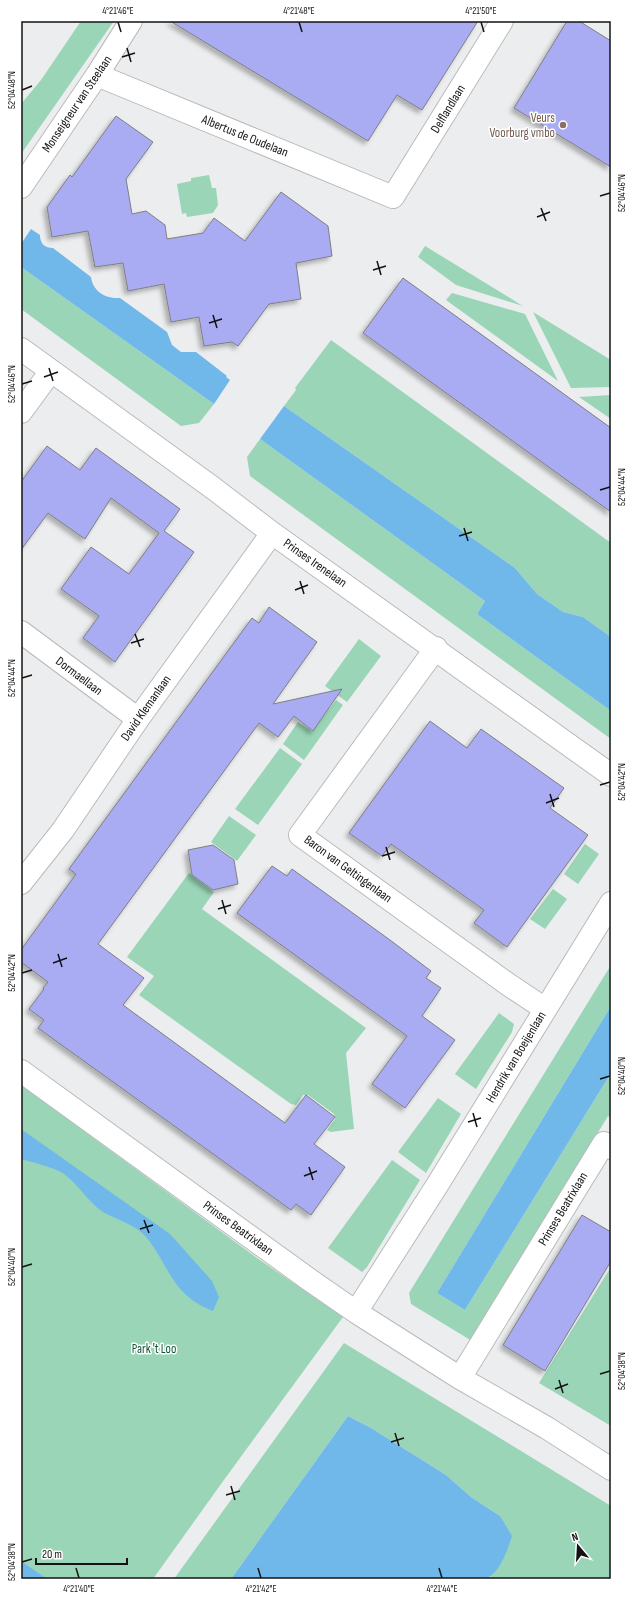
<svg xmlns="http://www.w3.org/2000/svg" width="632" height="1600" font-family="'Sofia Sans Condensed',sans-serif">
  <defs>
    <filter id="shadow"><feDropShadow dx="-3.5" dy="3.5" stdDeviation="2" flood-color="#0004"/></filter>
  </defs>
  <rect width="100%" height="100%" fill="#ecedef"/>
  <!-- green -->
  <path fill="#99d5b6" d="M81,21H114L21,154V104L41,80Z
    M209,175L212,188H216L218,205L213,213L187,217L186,213L182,214L177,184L191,181V178Z
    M425,246L518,303L523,306L456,285L418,257Z
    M21,267L214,404L199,423L181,426L21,309Z
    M452,293L525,314L558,381L446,300Z
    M533,312L611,360V387L571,388Z
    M331,340L611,543V637L583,617L563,612L537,594L515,568L284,406L296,390L295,388Z
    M611,395V419L579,397Z
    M260,439L485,601L477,614L611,711V739L250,476L247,457Z
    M359,639L381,656L347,702L325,686Z
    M336,700L343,705L304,760L283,744L298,722L312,731Z
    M280,748L302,764L258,825L235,809Z
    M229,816L256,835L237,861L211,842Z
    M585,844L599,854L578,884L564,874Z
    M189,873L214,892L202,909L366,1028L346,1053L354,1129L331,1132L327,1130L335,1119L334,1114L308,1095H303L296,1105L291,1104L139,995L154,976L127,957Z
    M553,889L567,899L545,929L530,919Z
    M611,965V1006L437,1293L465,1310L611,1073V1118L608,1116L472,1341L411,1304L409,1293Z
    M499,1013L514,1024L512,1032L476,1089L455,1074Z
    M21,1085L257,1258L343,1317L221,1484L153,1579H21Z
    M438,1098L461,1114L426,1173L398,1152Z
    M392,1160L420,1180L367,1267L362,1272L328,1248Z
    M611,1267V1426L539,1383Z
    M344,1343L611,1506V1579H486L491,1576L500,1516L471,1497L446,1475L371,1428L348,1416L231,1579H174Z"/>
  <!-- water -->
  <path fill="#70b8ea" d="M31,229L40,235C40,244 45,248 53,248L91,277C93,292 106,299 120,298L167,332L172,345L181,352H196L227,376L226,377L230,380L214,404L21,267V244Z
    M284,406L515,568L537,594L563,612L583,617L611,637V711L477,614L485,601L260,439Z
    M611,1006V1073L465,1310L437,1293Z
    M21,1129L170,1234L212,1281L219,1297L213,1311C172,1295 171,1269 147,1238C137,1225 117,1220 103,1212C88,1202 78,1184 64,1174C57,1168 31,1162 21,1159Z
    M348,1416L371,1428L446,1475L471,1497L500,1516L512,1536C507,1551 501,1571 486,1579H231Z
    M21,1561L47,1579H21Z"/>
  <!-- building -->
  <path fill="#a9abf3" stroke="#7f7f81" filter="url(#shadow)" d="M170,21H478L422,110L397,95L368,141Z
    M567,21H579L611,41V167L514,108Z
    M116,116L153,142L126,179L132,214L146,211L165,225L167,239L203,233L214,218L245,241L281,192L328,226L332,256L296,263L301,299L269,304L238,346L232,342L204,346L199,317L171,322L164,284L128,291L123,263L95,267L88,231L52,237L47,207L70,175L72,177Z
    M403,278L611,428V512L363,333Z
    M47,446L80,470L96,448L180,509L164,531L194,552L115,662L83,638L99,616L61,589L91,547L129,574L159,533L111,498L85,539L48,513L21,550V482Z
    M269,607L317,642L273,704L342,689L313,731L294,716L278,737L259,723L98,944L144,978L123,1005L249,1097L285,1123L306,1095L335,1117L314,1144L345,1167L311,1215L296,1204L291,1210L38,1028L44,1020L29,1009L44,989L43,988L48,982L21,962V950L76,874L69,869L252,618L259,623Z
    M430,721L467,748L481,729L554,781L564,788L550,808L588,835L507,947L474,923L484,910L391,844L382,856L349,833Z
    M213,845L234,860L238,884L213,890L192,875L188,850Z
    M272,866L287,876L292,869L390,940L431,971L426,978L441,988L422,1016L455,1040L405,1108L372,1084L407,1036L237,913Z
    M582,1215L611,1232V1261L545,1371L503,1345Z"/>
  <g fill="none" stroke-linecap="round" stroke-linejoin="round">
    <defs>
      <path id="minor" d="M97,75L393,197L502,21
        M21,187L97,75L131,21
        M21,349L213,488L272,533L611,775
        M21,412L51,371
        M21,632L138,719
        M436,648L300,835L509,985L545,1009
        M21,883L63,830L138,719L272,533
        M21,1071L307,1278L356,1312L460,1378L547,1428L611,1469
        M356,1312L436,1187L611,903
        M460,1378L604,1143L611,1148"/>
    </defs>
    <!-- minor casing -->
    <use href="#minor" stroke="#b9babb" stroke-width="24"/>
    <!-- minor -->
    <use href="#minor" stroke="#fff" stroke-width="22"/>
  </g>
  <!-- ticks -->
  <path fill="none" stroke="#131313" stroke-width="1.5" d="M118,22L121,32M299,22L302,32M481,22L484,32M127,48L131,62M122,57L135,53M22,90L32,86M600,196L610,193M541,208L546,221M537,217L550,212M377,261L381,275M373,270L386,266M213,315L217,328M209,323L222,319M49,368L53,381M44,377L58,372M22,384L32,381M600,490L610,487M464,528L468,541M459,536L472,532M300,581L304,594M295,590L308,585M135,634L140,647M131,643L144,639M22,678L32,675M600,785L610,782M550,794L554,807M546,803L559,798M386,847L390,860M382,856L395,852M222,900L226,914M218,909L231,905M58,954L62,967M53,963L67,958M22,973L32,970M600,1079L610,1076M473,1113L477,1127M468,1122L481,1118M309,1167L313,1180M304,1176L317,1171M144,1220L149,1233M140,1229L153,1225M22,1267L32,1264M600,1374L610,1371M559,1380L563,1393M555,1389L568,1384M395,1433L399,1446M391,1442L404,1438M231,1486L235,1500M226,1495L240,1491M22,1562L32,1559M76,1568L79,1578M258,1568L261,1578M439,1568L442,1578"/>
  <!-- markers -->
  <circle fill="#8d6e63" stroke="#fff" stroke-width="1.5" cx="563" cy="125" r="4"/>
  <g text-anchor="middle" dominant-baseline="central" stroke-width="3" stroke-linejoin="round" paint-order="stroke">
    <!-- street labels -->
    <g font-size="13" fill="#131313" stroke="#fff">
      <text transform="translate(77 104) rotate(-56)">Monseigneur van Steelaan</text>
      <text transform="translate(448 109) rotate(-59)">Delflandlaan</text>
      <text transform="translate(245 136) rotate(22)">Albertus de Oudelaan</text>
      <text transform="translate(315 563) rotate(35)">Prinses Irenelaan</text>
      <text transform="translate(79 676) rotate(37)">Dormaellaan</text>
      <text transform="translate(146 708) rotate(-55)">David Klemanlaan</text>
      <text transform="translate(348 869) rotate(36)">Baron van Geltingenlaan</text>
      <text transform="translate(516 1057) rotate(-59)">Hendrik van Boeijenlaan</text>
      <text transform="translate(563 1209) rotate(-59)">Prinses Beatrixlaan</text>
      <text transform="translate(238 1228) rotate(36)">Prinses Beatrixlaan</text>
    </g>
    <!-- education labels -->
    <g font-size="13" fill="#785e54" stroke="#fff" text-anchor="end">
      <text x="555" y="118">Veurs<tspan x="555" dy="15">Voorburg vmbo</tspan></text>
    </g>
    <!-- park labels -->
    <g font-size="13" fill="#105439" stroke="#fff">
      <text x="154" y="1349">Park 't Loo</text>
    </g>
  </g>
  <!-- border -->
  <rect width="632" height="1600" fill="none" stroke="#ffffff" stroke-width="44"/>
  <!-- north arrow -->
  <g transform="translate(578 1546) rotate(342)" stroke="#ffffff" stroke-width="3" paint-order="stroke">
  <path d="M0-3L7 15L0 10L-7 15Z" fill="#131313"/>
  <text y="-6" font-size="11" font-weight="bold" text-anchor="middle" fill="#131313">N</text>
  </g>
  <!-- scale -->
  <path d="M36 1558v6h91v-6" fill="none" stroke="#131313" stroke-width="2"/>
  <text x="42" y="1558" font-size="12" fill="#131313" stroke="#ffffff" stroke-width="3" paint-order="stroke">20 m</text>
  <rect x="22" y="22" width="588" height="1556" fill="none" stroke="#131313" stroke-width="1.5"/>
  <g font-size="10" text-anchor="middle" fill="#131313">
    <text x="118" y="14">4°21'46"E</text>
    <text x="299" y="14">4°21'48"E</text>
    <text x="481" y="14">4°21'50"E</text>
    <text transform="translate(11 90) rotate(-90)" y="4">52°04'48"N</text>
    <text transform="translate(621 193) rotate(-90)" y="4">52°04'46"N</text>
    <text transform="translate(11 384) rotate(-90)" y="4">52°04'46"N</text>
    <text transform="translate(621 487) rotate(-90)" y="4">52°04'44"N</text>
    <text transform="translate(11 678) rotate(-90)" y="4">52°04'44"N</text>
    <text transform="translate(621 782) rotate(-90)" y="4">52°04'42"N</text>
    <text transform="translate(11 973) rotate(-90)" y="4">52°04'42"N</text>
    <text transform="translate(621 1076) rotate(-90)" y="4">52°04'40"N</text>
    <text transform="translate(11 1267) rotate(-90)" y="4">52°04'40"N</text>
    <text transform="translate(621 1371) rotate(-90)" y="4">52°04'38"N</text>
    <text transform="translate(11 1562) rotate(-90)" y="4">52°04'38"N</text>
    <text x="79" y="1592">4°21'40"E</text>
    <text x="261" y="1592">4°21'42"E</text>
    <text x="442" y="1592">4°21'44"E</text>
  </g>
</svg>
